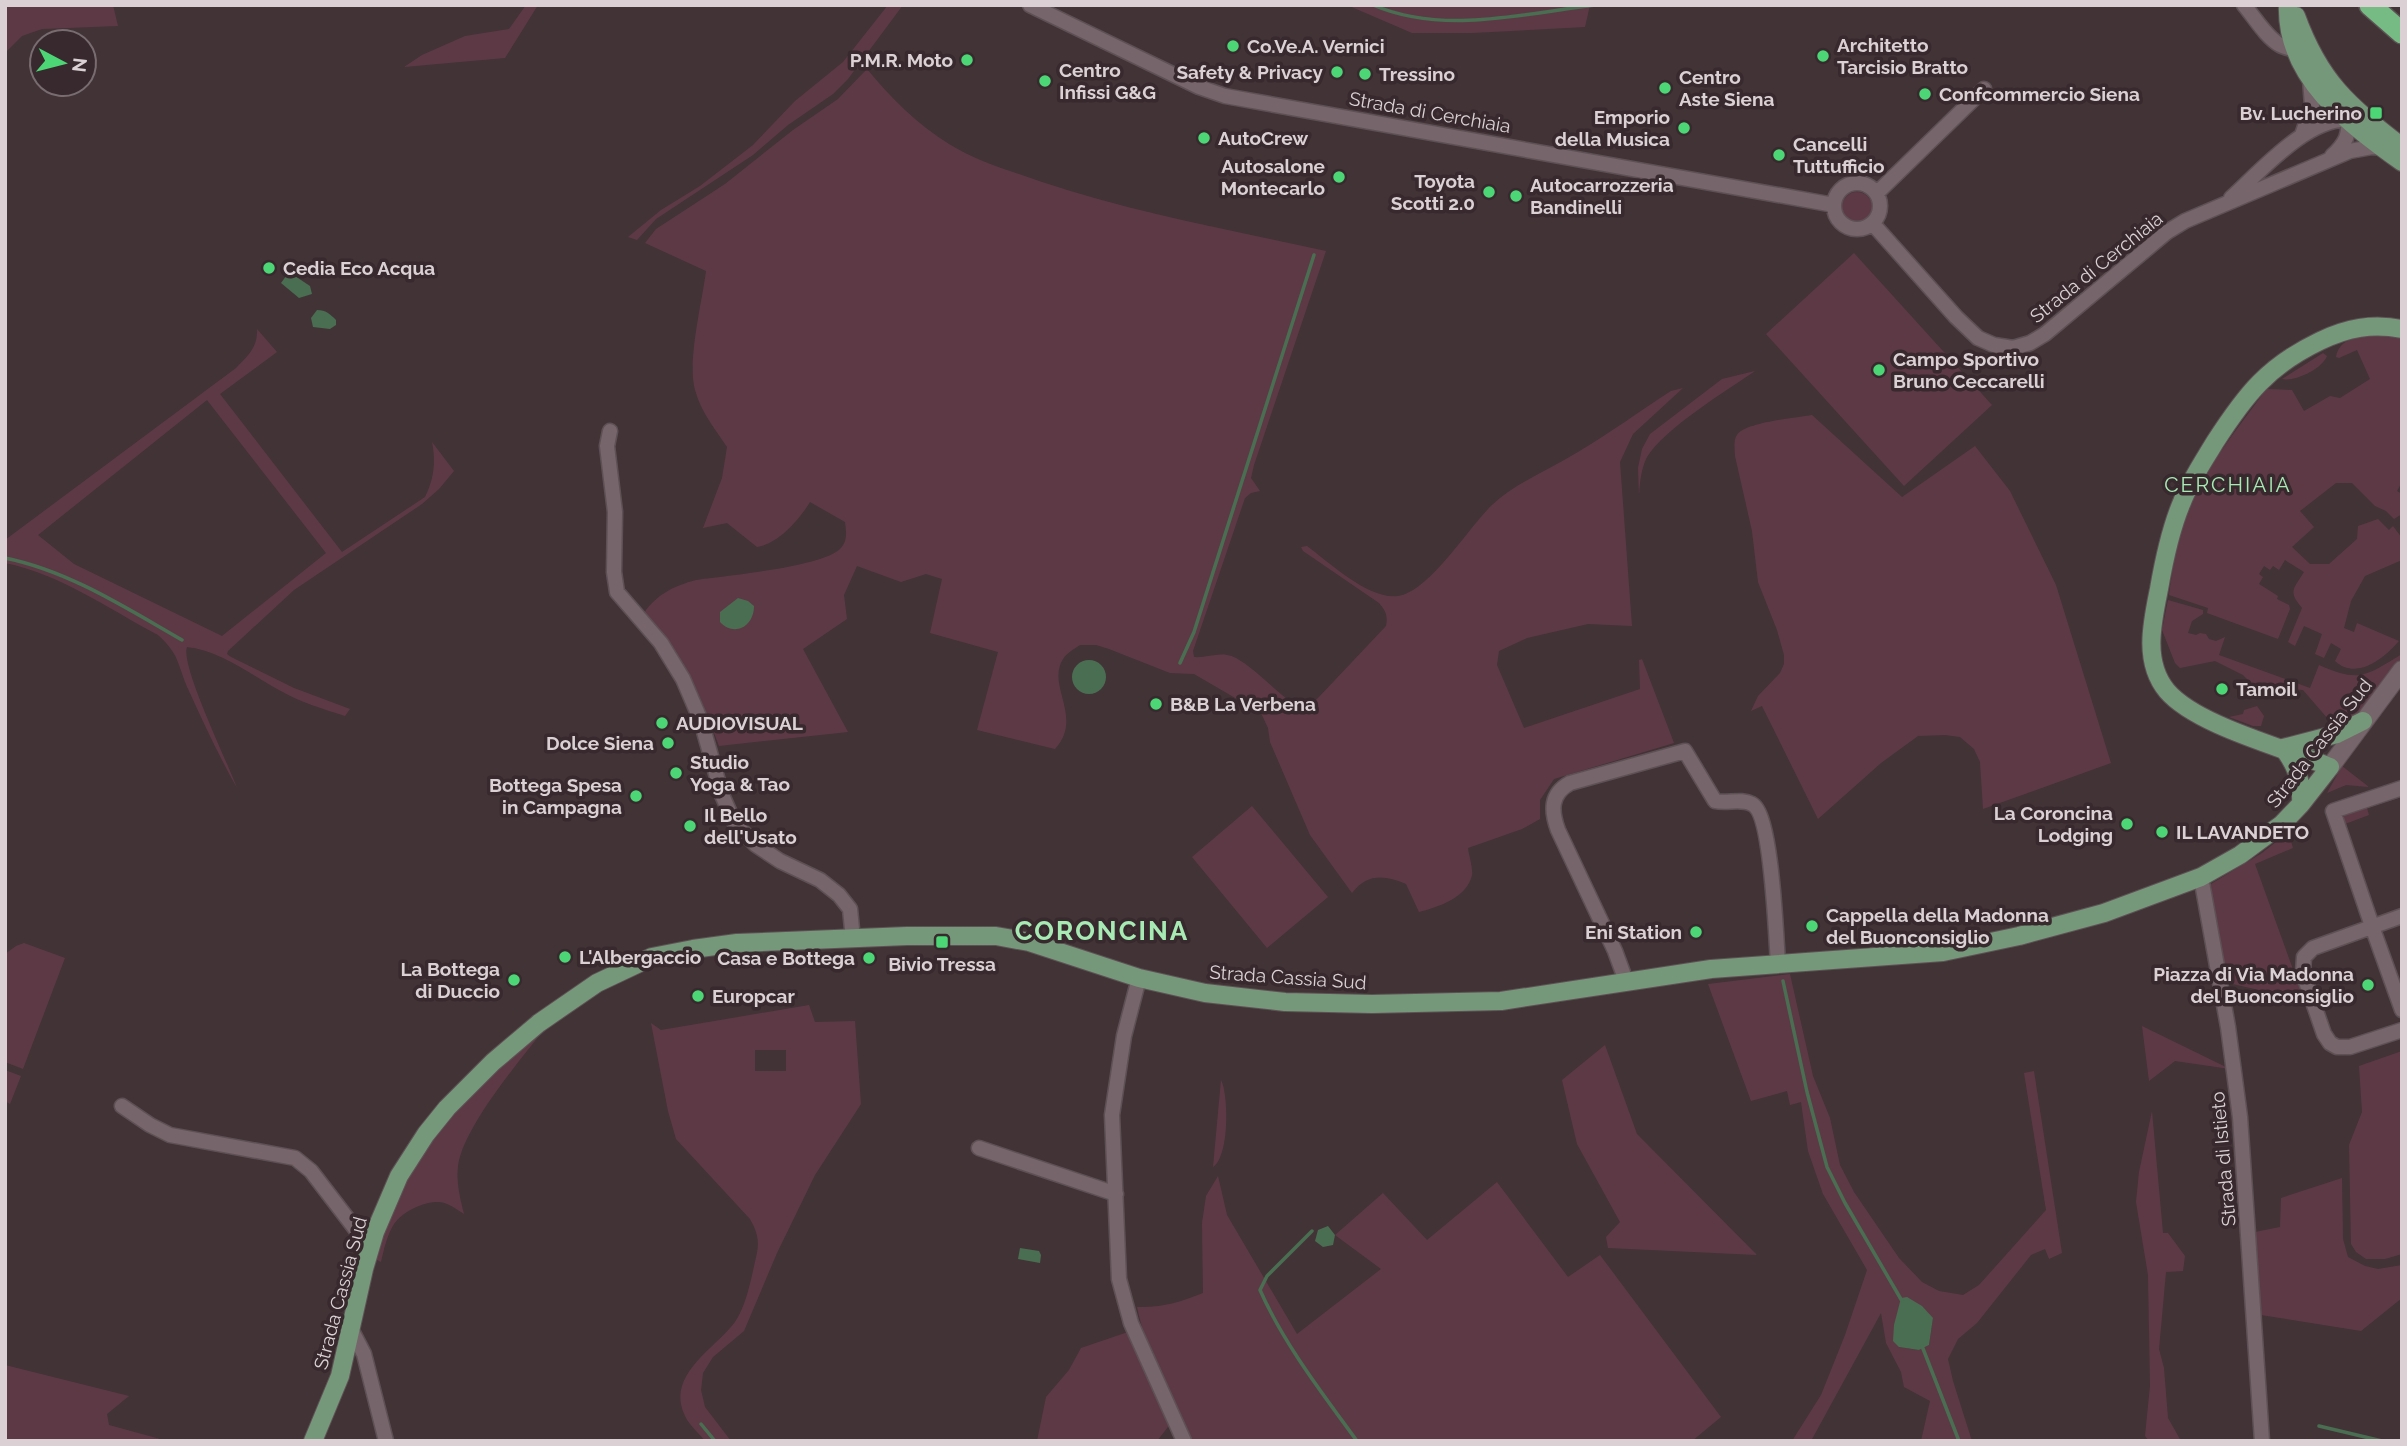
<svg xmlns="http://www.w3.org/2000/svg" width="2407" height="1446" font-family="Raleway,sans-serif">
  <rect width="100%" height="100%" fill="#423337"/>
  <!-- green -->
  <path fill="#5d3946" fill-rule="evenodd" d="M5,5H113L118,26L42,29L22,36L5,53Z
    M526,5H538L505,58L404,67L422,55L465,36L509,29Z
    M888,5H903L848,79L833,94L788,125L753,155L656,219L637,240L628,237L661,210L700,186L753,145L795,101L843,62Z
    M1347,5H1590L1585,27L1472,33H1412Z
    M867,69C891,98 917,124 949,144C978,162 1011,171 1042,182C1135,213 1231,230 1326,251L1254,465L1251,478L1260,491L1251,493L1245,498L1193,651L1194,657C1205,658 1217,653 1227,655C1248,658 1280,699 1304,710L1318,698L1386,626C1388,616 1386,611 1379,603L1303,551L1301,547L1307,546C1330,563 1369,600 1398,596C1429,592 1469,527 1492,505C1517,482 1549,470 1578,452C1610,433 1640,411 1671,391L1683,388L1633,434L1620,462L1632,626L1588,624L1527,638L1499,651L1497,665L1524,728L1640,689L1639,660L1642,659L1674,743L1554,779L1540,800V819L1522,829L1468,848C1469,856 1473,868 1472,875C1467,898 1438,907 1419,912L1406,884C1385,875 1367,873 1352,893L1310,835L1270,742L1268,728L1261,713L1194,674L1170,673L1109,649L1096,645H1080C1074,649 1067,653 1063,659C1046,686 1084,717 1055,749L977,730L998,652L930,633L942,579L926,574L901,582L857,566L844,595L847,619L803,649L848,732L719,746C701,696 682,651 644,613C657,594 674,586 696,580C724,576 824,567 841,548C848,540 846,531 845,522L810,502C799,520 778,544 757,547L727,523L703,528L722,478L727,447C715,429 701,412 695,390C687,361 702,303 706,271L645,243L656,229L725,184L793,130L838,99Z
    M1842 207a15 15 0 1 1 30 0a15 15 0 1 1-30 0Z
    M1854,253L1992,405L1904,486L1766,334Z
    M257,329L277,352L220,394L342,552L425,497C434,479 436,461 432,442L454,471L439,489L422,504L294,590L228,651L227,654L231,657L294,688L350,709L345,716C323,709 300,702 279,690C249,674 222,651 187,647C180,665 228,763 237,788C219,756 204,724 189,691C177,665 181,656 158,635C109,609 60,574 5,563V540L236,368C248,356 258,347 257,329ZM207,400L326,553L222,636L74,564L38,535Z
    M2373,334L2402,338V482L2397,491L2402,494V514L2394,519L2386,511L2375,506L2352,483H2336L2300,511L2314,527L2292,547L2310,564H2329L2357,539L2358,526L2378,519L2389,530L2393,526L2402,538V560L2365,576L2351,601L2344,628L2354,632L2357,623L2399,641C2384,658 2357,681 2335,661L2341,649L2331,643L2324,658L2315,654L2322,634L2304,626L2295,646L2288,642L2302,608C2288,591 2293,590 2304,572L2285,560L2279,570L2273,566L2270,570L2264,566L2259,574L2263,577L2259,584L2278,596L2277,599L2289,605L2290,609L2278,639L2207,613L2208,608L2169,595C2173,562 2179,530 2193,500C2210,462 2238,428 2262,395L2267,389L2292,390L2304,411L2330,396L2340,398L2370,379L2357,350L2339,358L2336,357C2339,339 2357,337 2373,334Z
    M2323,353L2327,356C2322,369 2295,382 2282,379Z
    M1755,371C1726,391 1665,428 1647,457C1641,469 1640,482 1639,495L1638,468L1642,449L1650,434L1722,379Z
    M1812,415L1902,497L1975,446L2010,491L2056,585L2111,763L1983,809L1980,762L1974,749L1960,737L1945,735L1918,736L1881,763L1818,819L1762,706L1751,711L1758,696L1780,673L1784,664V655L1777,630L1758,582L1752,531L1735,456C1735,450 1733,440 1737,435C1745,422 1796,418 1812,415Z
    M2168,600L2203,610V614L2192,621L2188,633L2196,635L2200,633L2206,634L2209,639L2216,641L2225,637L2219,655L2310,688L2319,665C2359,683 2366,676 2402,654V657L2360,715L2335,727L2303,690L2254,686L2243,675L2215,661L2180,668L2175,663L2162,630Z
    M2257,706L2264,716L2261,726H2253L2229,717L2243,714L2244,710Z
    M2342,766L2369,787L2346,785L2327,793Z
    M2402,792V797L2367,808L2369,815L2345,824L2341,814Z
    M1252,806L1328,897L1267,948L1192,857Z
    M2290,831L2294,837L2291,841L2293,848L2255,864L2304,1000L2228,983L2212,902L2211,884L2262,853Z
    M24,943L65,958L23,1069L5,1062V954L16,946Z
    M1790,974L1813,1076L1830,1118L1840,1165L1854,1192L1899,1258L1922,1282L1939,1291L1963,1295L1979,1285L2046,1210L2024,1073L2034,1071L2062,1253L2049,1259L2045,1249L2031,1255L1977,1323L1958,1339L1948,1359L1953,1381L1972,1441H1921L1930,1401L1904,1387L1901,1372L1886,1343L1881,1313L1811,1441H1792L1821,1395L1845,1335L1867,1270L1823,1194L1808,1151L1801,1102L1790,1105L1787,1091L1751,1101L1708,984ZM1933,1318L1929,1345L1919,1350L1899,1347Z
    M809,1005L815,1022L855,1021L861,1104L815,1175L777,1253L744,1331L713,1357L703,1373L701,1390L705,1407L731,1441H705C699,1433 689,1425 685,1416C665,1375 715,1349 735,1322C745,1307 749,1288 753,1271C758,1248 762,1240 750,1219L676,1139L668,1111L651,1023L661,1030ZM755,1050H786V1071H755Z
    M2142,1026L2230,1069L2175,1061L2149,1081Z
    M546,1027C521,1059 463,1127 458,1166C456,1182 460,1198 464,1214C456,1209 449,1203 439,1202C424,1201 402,1212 394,1224C387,1235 384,1249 381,1262L375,1259C385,1230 395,1201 409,1174C440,1115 497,1070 546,1027Z
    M1605,1045L1637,1134L1757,1255L1608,1248L1606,1237L1620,1222L1577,1144L1562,1080Z
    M2402,1051V1254L2385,1259H2366L2356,1252L2351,1244L2349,1145L2362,1112L2359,1066Z
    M5,1070L21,1076L10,1104L5,1101Z
    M1221,1080C1229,1096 1229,1157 1213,1167Z
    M2152,1111L2163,1233H2168L2185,1256L2183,1271L2166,1272L2159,1349L2164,1368L2168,1418L2181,1441H2149L2145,1436L2150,1386L2148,1275L2136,1202L2139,1172Z
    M1218,1176L1227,1215L1297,1334L1381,1269L1335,1235L1383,1193L1427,1240L1497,1182L1568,1277L1600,1255L1721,1417L1692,1441H1191C1170,1397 1147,1354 1137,1307C1162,1308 1180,1302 1203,1293L1202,1223L1206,1196Z
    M2342,1178L2343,1239L2348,1257L2365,1266L2378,1269L2402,1265V1298L2361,1331L2261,1315L2255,1232L2280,1227L2281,1198Z
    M1128,1332L1171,1423L1157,1441H1037L1046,1397L1069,1370L1081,1348Z
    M5,1365L129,1396L107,1414L109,1425L160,1439L5,1441Z"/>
  <!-- water -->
  <path fill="#4a6e51" d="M289,272L310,286L312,294L299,298L281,283Z
    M317,310C326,310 330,314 336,320V325L330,329L313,327L311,318Z
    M738,598L748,601L754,606C754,627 734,637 720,622V612Z
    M1072 677a17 17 0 1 1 34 0a17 17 0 1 1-34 0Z
    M1328,1226L1335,1235L1333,1245L1323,1247L1315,1241L1318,1230Z
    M1020,1248L1039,1251L1041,1255L1040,1263L1018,1259Z
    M1907,1297L1922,1306L1933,1318L1929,1345L1919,1350L1899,1347L1893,1341L1894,1325L1901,1298Z"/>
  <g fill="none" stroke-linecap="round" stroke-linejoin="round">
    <!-- stream -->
    <path stroke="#4a6e51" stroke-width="3.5" d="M1373,5C1443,35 1522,14 1595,5
      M5,558C69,571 126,608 182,640
      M1180,663L1194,632L1314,255
      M1783,981L1807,1092L1827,1167L1845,1203L1902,1301
      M1312,1231L1267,1276L1260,1290C1284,1344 1322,1393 1357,1441
      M1922,1346L1959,1441
      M701,1424L715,1441
      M2319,1426L2382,1441"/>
    <defs>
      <path id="street" d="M1030,5L1199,87L1225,96L1834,205
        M2244,5C2255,18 2266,37 2280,45C2287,49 2295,49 2303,52
        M2302,135L2312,106L2310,79
        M2332,156C2345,144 2352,133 2346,116
        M1834 206a23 23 0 1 1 46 0a23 23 0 1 1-46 0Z
        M1877,193L1984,89
        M2231,198C2260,172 2309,115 2351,120
        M1873,224L1956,317L1978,338L1994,345L2013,348L2030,343L2045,334L2167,232L2185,221L2350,151L2372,147L2383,148
        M610,431L607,446L615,512L614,572L617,592L661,643L683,679L701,721L722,795L735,824L756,845L780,861L820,880L839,895L850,909L853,939
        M2201,877L2228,1027L2240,1117L2262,1441
        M2402,916L2313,948L2304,957L2303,973L2324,1034L2330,1043L2337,1047H2350L2402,1030
        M2370,920L2333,811L2402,788
        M2374,932L2402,1010
        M1139,978L1124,1036L1112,1115L1119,1279L1131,1323L1184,1441
        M1626,981L1615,951L1558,830C1551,811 1550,794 1570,783L1685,751L1715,801C1727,804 1741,798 1752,804C1772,814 1776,938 1778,963
        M122,1106L150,1125L170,1135L295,1158L311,1171L370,1248
        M979,1148L1116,1194
        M351,1329L364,1354L386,1441"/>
      <path id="secondary" d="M2330,767L2402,670"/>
      <path id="primary" d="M2288,5C2285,77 2350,125 2402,162
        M2296,16C2320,82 2348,105 2402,147
        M2283,748L2337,734L2363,721
        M2283,748C2297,766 2302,782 2301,804
        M313,1441L340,1376L364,1269L375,1232L399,1176L426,1134L447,1108L493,1062L539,1023L597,983L652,957L693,949L737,943L907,936H996L1029,942L1139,978L1205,993L1285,1002L1372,1004L1501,1001L1711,969L1943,952L2019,936L2104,913L2201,877L2240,855L2282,824L2301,804L2330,767C2286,748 2197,726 2167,691C2143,662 2152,623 2159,589C2164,560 2170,530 2182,502C2190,481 2203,462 2215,442C2246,394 2268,366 2320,341C2347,328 2372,323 2402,329"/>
      <path id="highway" d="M2370,5L2402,33"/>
    </defs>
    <!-- street casing -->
    <use href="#street" stroke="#5e5155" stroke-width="17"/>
    <!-- secondary casing -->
    <use href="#secondary" stroke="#5e5155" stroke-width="20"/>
    <!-- primary casing -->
    <use href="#primary" stroke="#5e5155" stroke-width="20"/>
    <!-- highway casing -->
    <use href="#highway" stroke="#5e5155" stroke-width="24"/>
    <!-- street -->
    <use href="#street" stroke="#76656a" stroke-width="14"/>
    <!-- secondary -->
    <use href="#secondary" stroke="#76656a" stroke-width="18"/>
    <!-- primary -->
    <use href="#primary" stroke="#76987a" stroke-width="18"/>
    <!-- highway -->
    <use href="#highway" stroke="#76ba84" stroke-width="21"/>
  </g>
  <!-- markers -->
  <g fill="#4dd676" stroke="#37292d" stroke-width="2.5">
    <circle cx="1233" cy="46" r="7"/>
    <circle cx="1823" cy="56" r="7"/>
    <circle cx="967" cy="60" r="7"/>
    <circle cx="1337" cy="72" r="7"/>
    <circle cx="1365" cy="74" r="7"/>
    <circle cx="1045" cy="81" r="7"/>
    <circle cx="1665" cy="88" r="7"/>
    <circle cx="1925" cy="94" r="7"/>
    <rect x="2369" y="106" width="14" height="14" rx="3.5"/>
    <circle cx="1684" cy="128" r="7"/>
    <circle cx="1204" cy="138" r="7"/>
    <circle cx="1779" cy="155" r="7"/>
    <circle cx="1339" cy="177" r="7"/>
    <circle cx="1489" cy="192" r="7"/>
    <circle cx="1516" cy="196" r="7"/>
    <circle cx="269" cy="268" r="7"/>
    <circle cx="1879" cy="370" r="7"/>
    <circle cx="2222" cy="689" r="7"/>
    <circle cx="1156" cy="704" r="7"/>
    <circle cx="662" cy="723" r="7"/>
    <circle cx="668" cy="743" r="7"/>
    <circle cx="676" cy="773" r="7"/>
    <circle cx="636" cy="796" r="7"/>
    <circle cx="2127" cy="824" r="7"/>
    <circle cx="690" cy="826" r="7"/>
    <circle cx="2162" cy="832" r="7"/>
    <circle cx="1812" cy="926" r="7"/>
    <circle cx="1696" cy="932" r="7"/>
    <rect x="935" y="935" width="14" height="14" rx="3.5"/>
    <circle cx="565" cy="957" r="7"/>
    <circle cx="869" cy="958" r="7"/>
    <circle cx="514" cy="980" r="7"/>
    <circle cx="2368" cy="985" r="7"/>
    <circle cx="698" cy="996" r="7"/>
  </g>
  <g text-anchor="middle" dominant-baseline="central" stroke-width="7" stroke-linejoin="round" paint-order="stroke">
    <!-- poi labels -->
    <g font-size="19" font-weight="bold" fill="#dbd1d4" stroke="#37292d" text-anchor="start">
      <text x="1837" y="45">Architetto<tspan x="1837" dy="22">Tarcisio Bratto</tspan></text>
      <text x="1247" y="46">Co.Ve.A. Vernici</text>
      <text x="953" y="60" text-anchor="end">P.M.R. Moto</text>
      <text x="1059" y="70">Centro<tspan x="1059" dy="22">Infissi G&amp;G</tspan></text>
      <text x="1323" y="72" text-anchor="end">Safety &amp; Privacy</text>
      <text x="1379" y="74">Tressino</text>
      <text x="1679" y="77">Centro<tspan x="1679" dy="22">Aste Siena</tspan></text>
      <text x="1939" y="94">Confcommercio Siena</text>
      <text x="2362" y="113" text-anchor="end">Bv. Lucherino</text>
      <text x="1670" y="117" text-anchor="end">Emporio<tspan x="1670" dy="22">della Musica</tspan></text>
      <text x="1218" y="138">AutoCrew</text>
      <text x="1793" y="144">Cancelli<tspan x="1793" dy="22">Tuttufficio</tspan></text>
      <text x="1325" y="166" text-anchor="end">Autosalone<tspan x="1325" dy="22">Montecarlo</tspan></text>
      <text x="1475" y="181" text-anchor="end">Toyota<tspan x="1475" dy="22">Scotti 2.0</tspan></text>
      <text x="1530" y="185">Autocarrozzeria<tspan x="1530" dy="22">Bandinelli</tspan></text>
      <text x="283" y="268">Cedia Eco Acqua</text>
      <text x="1893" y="359">Campo Sportivo<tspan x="1893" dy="22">Bruno Ceccarelli</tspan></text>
      <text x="2236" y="689">Tamoil</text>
      <text x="1170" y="704">B&amp;B La Verbena</text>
      <text x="676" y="723">AUDIOVISUAL</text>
      <text x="654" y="743" text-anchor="end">Dolce Siena</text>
      <text x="690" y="762">Studio<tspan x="690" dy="22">Yoga &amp; Tao</tspan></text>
      <text x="622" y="785" text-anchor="end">Bottega Spesa<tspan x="622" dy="22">in Campagna</tspan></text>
      <text x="2113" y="813" text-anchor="end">La Coroncina<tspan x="2113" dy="22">Lodging</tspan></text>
      <text x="704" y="815">Il Bello<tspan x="704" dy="22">dell'Usato</tspan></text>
      <text x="2176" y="832">IL LAVANDETO</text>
      <text x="1826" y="915">Cappella della Madonna<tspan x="1826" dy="22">del Buonconsiglio</tspan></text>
      <text x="1682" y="932" text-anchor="end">Eni Station</text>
      <text x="579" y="957">L'Albergaccio</text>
      <text x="855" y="958" text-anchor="end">Casa e Bottega</text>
      <text x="942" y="964" text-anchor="middle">Bivio Tressa</text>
      <text x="500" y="969" text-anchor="end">La Bottega<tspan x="500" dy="22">di Duccio</tspan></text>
      <text x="2354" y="974" text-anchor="end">Piazza di Via Madonna<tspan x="2354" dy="22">del Buonconsiglio</tspan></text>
      <text x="712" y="996">Europcar</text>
    </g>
    <!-- street labels -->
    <g font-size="19" fill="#dbd1d4" stroke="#37292d">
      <text transform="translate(1430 112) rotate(10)">Strada di Cerchiaia</text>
      <text transform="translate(2096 267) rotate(-39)">Strada di Cerchiaia</text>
      <text transform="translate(2319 743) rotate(-52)">Strada Cassia Sud</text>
      <text transform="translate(1288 977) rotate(4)">Strada Cassia Sud</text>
      <text transform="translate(2223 1159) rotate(-95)">Strada di Istieto</text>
      <text transform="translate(340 1293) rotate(-75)">Strada Cassia Sud</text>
    </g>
    <!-- neighbourhood labels -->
    <g font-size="21" letter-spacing="2" fill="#a7eab4" stroke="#37292d">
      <text x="2228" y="484">CERCHIAIA</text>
    </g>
    <!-- district labels -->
    <g font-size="26" font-weight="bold" letter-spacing="2" fill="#a7eab4" stroke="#37292d">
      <text x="1102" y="931">CORONCINA</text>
    </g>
  </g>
  <!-- border -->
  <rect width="2407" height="1446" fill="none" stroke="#dbd1d4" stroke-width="14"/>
  <!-- north arrow -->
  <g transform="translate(63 63) rotate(97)"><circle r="33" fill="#37292d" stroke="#796c70" stroke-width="2"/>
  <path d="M0-5L12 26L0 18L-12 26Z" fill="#4dd676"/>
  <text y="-10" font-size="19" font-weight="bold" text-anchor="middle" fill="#dbd1d4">N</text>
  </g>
</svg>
